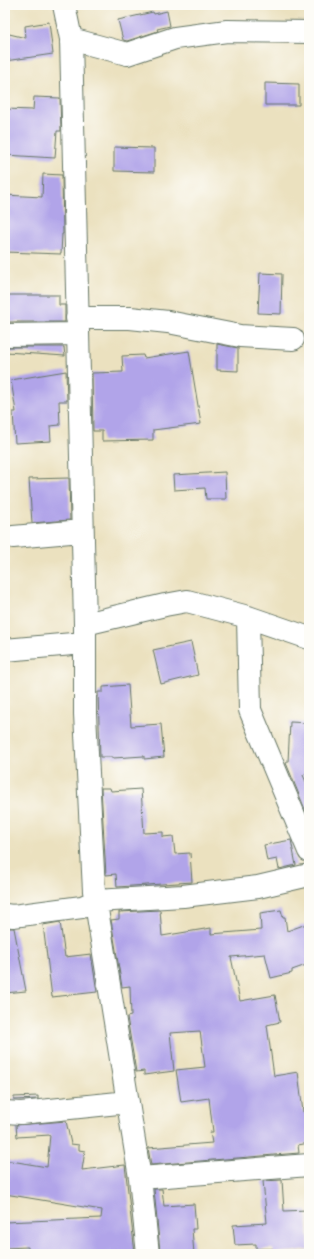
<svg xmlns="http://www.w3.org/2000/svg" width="314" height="1259" font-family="Sriracha,sans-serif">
  <rect width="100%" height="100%" fill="#fdfcf7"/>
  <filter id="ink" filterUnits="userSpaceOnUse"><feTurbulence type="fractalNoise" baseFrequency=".025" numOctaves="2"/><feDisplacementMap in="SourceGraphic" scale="8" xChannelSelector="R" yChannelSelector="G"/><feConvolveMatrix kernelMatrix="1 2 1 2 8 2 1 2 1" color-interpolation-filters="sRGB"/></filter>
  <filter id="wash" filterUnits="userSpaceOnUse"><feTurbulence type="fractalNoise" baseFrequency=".012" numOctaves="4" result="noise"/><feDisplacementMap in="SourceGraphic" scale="16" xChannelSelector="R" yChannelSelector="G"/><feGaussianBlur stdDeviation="0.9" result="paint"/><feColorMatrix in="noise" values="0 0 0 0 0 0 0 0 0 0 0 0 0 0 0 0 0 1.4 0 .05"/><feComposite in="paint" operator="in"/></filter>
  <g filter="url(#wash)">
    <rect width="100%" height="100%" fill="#ebe1bf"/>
    <g id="blocks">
      <!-- building -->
      <path fill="#b1a4e9" d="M167,11L170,26L157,29L158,31L127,41L123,40L118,20L153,12L154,14Z
        M49,22L53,54L5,61V33L26,38L25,26Z
        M265,83L299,84V105H265Z
        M34,97L60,98L61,131H57L55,158L5,155V109L33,110Z
        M114,147L154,148V172L114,171Z
        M43,174L62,175L63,234H62L61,254L5,252V195L42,197Z
        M260,273L282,274L281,314L258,313Z
        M5,295H59V305H65V322H6Z
        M217,344L238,348V371L217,370Z
        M6,347H64L65,356L6,352Z
        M189,351L201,424L153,430V440L102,441V431H93L92,373L123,372L122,356L143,355L144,358Z
        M66,371L67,401H59L60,425L50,426L51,441L15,443L13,412H16L11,380Z
        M225,472L226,499H206L205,488L174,490L173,475Z
        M69,478L70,520L32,523L29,479Z
        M191,642L198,675L161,684L153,650Z
        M128,685L131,726L161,724L164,757L144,759V756L113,758V757H100L98,692H103V687Z
        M290,722L309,723V772L303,775L309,789V819L286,763L288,762Z
        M101,788H110L111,791L141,789L144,833L163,832V837L173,836L175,854L190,853L192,882L117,887L116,874L106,875Z
        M291,840L296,865L279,869L277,859L267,861L264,845Z
        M160,910L162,936L211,928V934L261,930L260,913L281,910L283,917H285L287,931L309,923V964L292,970V973L271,978L265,954L231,957L240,1001L275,995L280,1022L267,1025L274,1076L298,1072L303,1112L309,1111V1143L298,1145L299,1153L151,1165L148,1148L212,1143L210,1132H213L209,1098L181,1102L176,1070L205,1067L200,1031L170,1033L174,1071L144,1075V1071L136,1072L127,1017L131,1016L130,986L122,987L111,920L119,919V912Z
        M60,922L65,957L91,954L97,992L52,997L43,925Z
        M5,928H14L26,991L5,993Z
        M38,1096V1099L14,1100V1097Z
        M66,1121L71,1144L79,1145V1150L85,1151L82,1170L125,1165L135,1254H28V1247L5,1248V1222L101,1218L102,1210L5,1194V1160L47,1167L50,1135L17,1137L16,1125Z
        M282,1180L284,1211L307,1210L309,1250L274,1253L273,1249H256V1244L235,1245L233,1225L267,1223L263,1181Z
        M154,1189H162L164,1206L194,1204L196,1229H192L194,1254H170V1252H160Z"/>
    </g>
  </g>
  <g filter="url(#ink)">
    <use href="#blocks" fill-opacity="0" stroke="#667665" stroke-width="1"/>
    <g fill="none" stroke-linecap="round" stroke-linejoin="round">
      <defs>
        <path id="minor" d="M64,5L71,39L85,624V714L94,891L140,1178L148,1254
          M71,39L127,54L175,38L227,31L309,32
          M77,318H130L168,322L240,336L293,339
          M5,335L78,334
          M13,537L82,531
          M248,617L250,710L309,851
          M85,624L165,605L187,601L248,617L309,638
          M5,650L84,643
          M5,915L13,916L82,907L96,901L183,896L258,887L309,875
          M5,1112L21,1113L128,1102
          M140,1178L309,1165"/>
      </defs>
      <!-- minor casing -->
      <use href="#minor" stroke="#667665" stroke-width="24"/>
      <!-- minor -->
      <use href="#minor" stroke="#fff" stroke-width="22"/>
    </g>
  </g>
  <!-- margin -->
  <rect width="314" height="1259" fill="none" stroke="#fdfcf7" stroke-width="20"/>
</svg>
